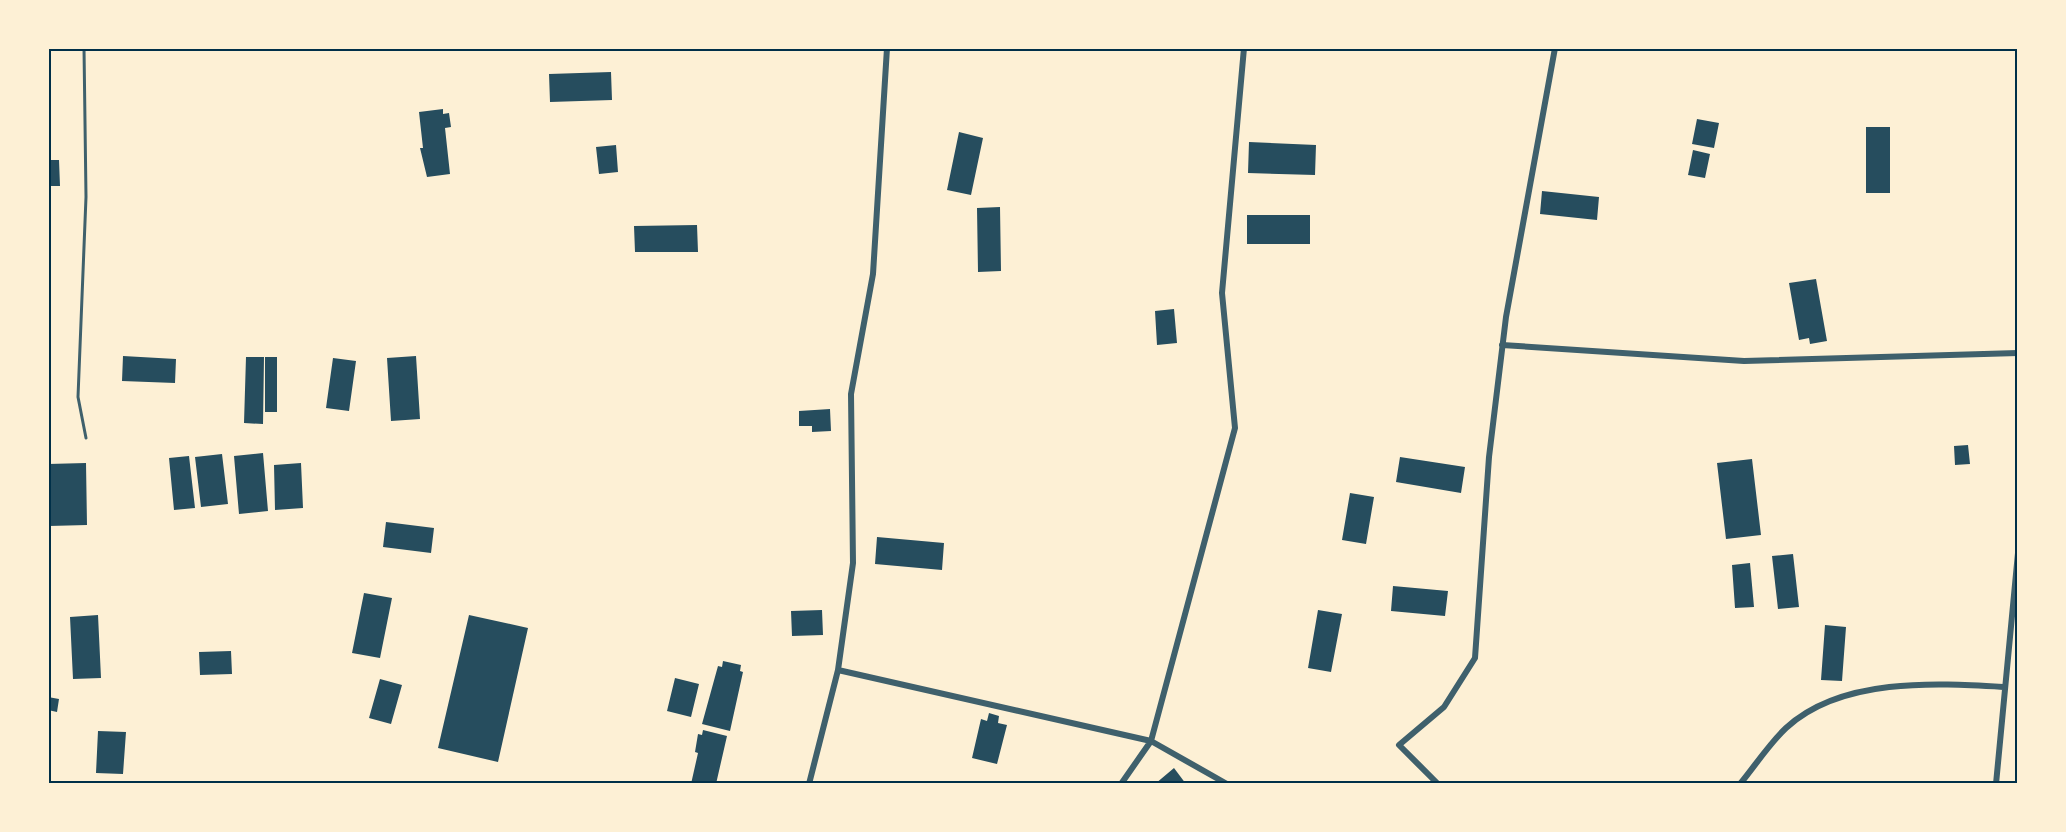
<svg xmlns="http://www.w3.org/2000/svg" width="2066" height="832" font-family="Spectral,serif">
  <rect width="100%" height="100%" fill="#fdf0d5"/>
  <!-- building -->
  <path fill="#264d5e" d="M611,72L612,100L550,102L549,74Z
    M443,109V114L449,113L451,127L445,128L450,174L427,177L420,148H423L419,112Z
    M1697,119L1719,123L1714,148L1692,144Z
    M1866,127H1890V193H1866Z
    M959,132L983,138L971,195L947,190Z
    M1249,142L1316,145L1315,175L1248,173Z
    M616,145L618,172L599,174L596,147Z
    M1693,150L1710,154L1705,178L1688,175Z
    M48,160H59L60,186H48Z
    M1542,191L1599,197L1597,220L1540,214Z
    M1000,207L1001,271L978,272L977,208Z
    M1247,215H1310V244H1247Z
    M697,225L698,252H635L634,226Z
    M1816,279L1827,341L1810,344L1809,338L1799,340L1789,283Z
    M1174,309L1177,343L1157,345L1155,311Z
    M123,356L176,359L175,383L122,381Z
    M416,356L420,419L391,421L387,358Z
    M246,357H264L263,424L244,423Z
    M265,357H277V412H265Z
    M333,358L356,361L349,411L326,408Z
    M830,409L831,431L812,432V426H799V411Z
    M1968,445L1970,464L1955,465L1954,446Z
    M263,453L268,511L239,514L234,456Z
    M222,454L228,504L201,507L195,457Z
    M189,456L195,508L174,510L169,458Z
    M1400,457L1465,467L1461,493L1396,482Z
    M1752,459L1761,535L1726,539L1717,463Z
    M86,463L87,525L49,526L48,464Z
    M301,463L303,508L275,510L274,465Z
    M1350,493L1374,497L1366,544L1342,540Z
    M386,522L434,528L431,553L383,547Z
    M877,537L944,543L942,570L875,564Z
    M1793,554L1799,607L1778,609L1772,556Z
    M1750,563L1754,607L1735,608L1732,565Z
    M1393,586L1448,591L1445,616L1391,611Z
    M364,593L392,598L380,658L352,653Z
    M822,610L823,635L792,636L791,611Z
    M1318,610L1342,614L1331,672L1308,668Z
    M98,615L101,678L73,679L70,617Z
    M469,615L528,628L498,762L438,748Z
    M1825,625L1846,627L1842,681L1821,680Z
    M231,651L232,674L200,675L199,652Z
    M723,661L741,665L740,671L743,672L730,731L702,724L718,666L722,667Z
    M675,678L699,684L691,717L667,711Z
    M380,679L402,685L391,724L369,718Z
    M48,697L59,699L57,712L48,710Z
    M989,713L999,716L998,723L1007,725L997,764L972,758L981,719L987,721Z
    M703,730L727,736L716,784H691L698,753L695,752L698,734L702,735Z
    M98,731L126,732L123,774L96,773Z
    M1174,768L1186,784H1155Z"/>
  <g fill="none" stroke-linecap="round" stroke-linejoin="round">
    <!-- service -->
    <path stroke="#3f606c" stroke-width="3" d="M84,48L86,197L78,397L86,438"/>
    <!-- minor -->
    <path stroke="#3f606c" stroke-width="6" d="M1502,345L1744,361L2018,353
      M838,670L1151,741L1227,784
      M809,784L838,670L853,563L851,394L873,274L887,48
      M1121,784L1151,741L1235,428L1222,293L1244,48
      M1438,784L1399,745L1444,707L1475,658L1489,457L1506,317L1555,48
      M1740,784C1755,766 1769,744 1786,728C1841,677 1936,683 2005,687
      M1996,784L2018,553"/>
  </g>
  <!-- border -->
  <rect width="2066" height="832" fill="none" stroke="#fdf0d5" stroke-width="99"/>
  <rect x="50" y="50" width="1966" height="732" fill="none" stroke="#003049" stroke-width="2"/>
</svg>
